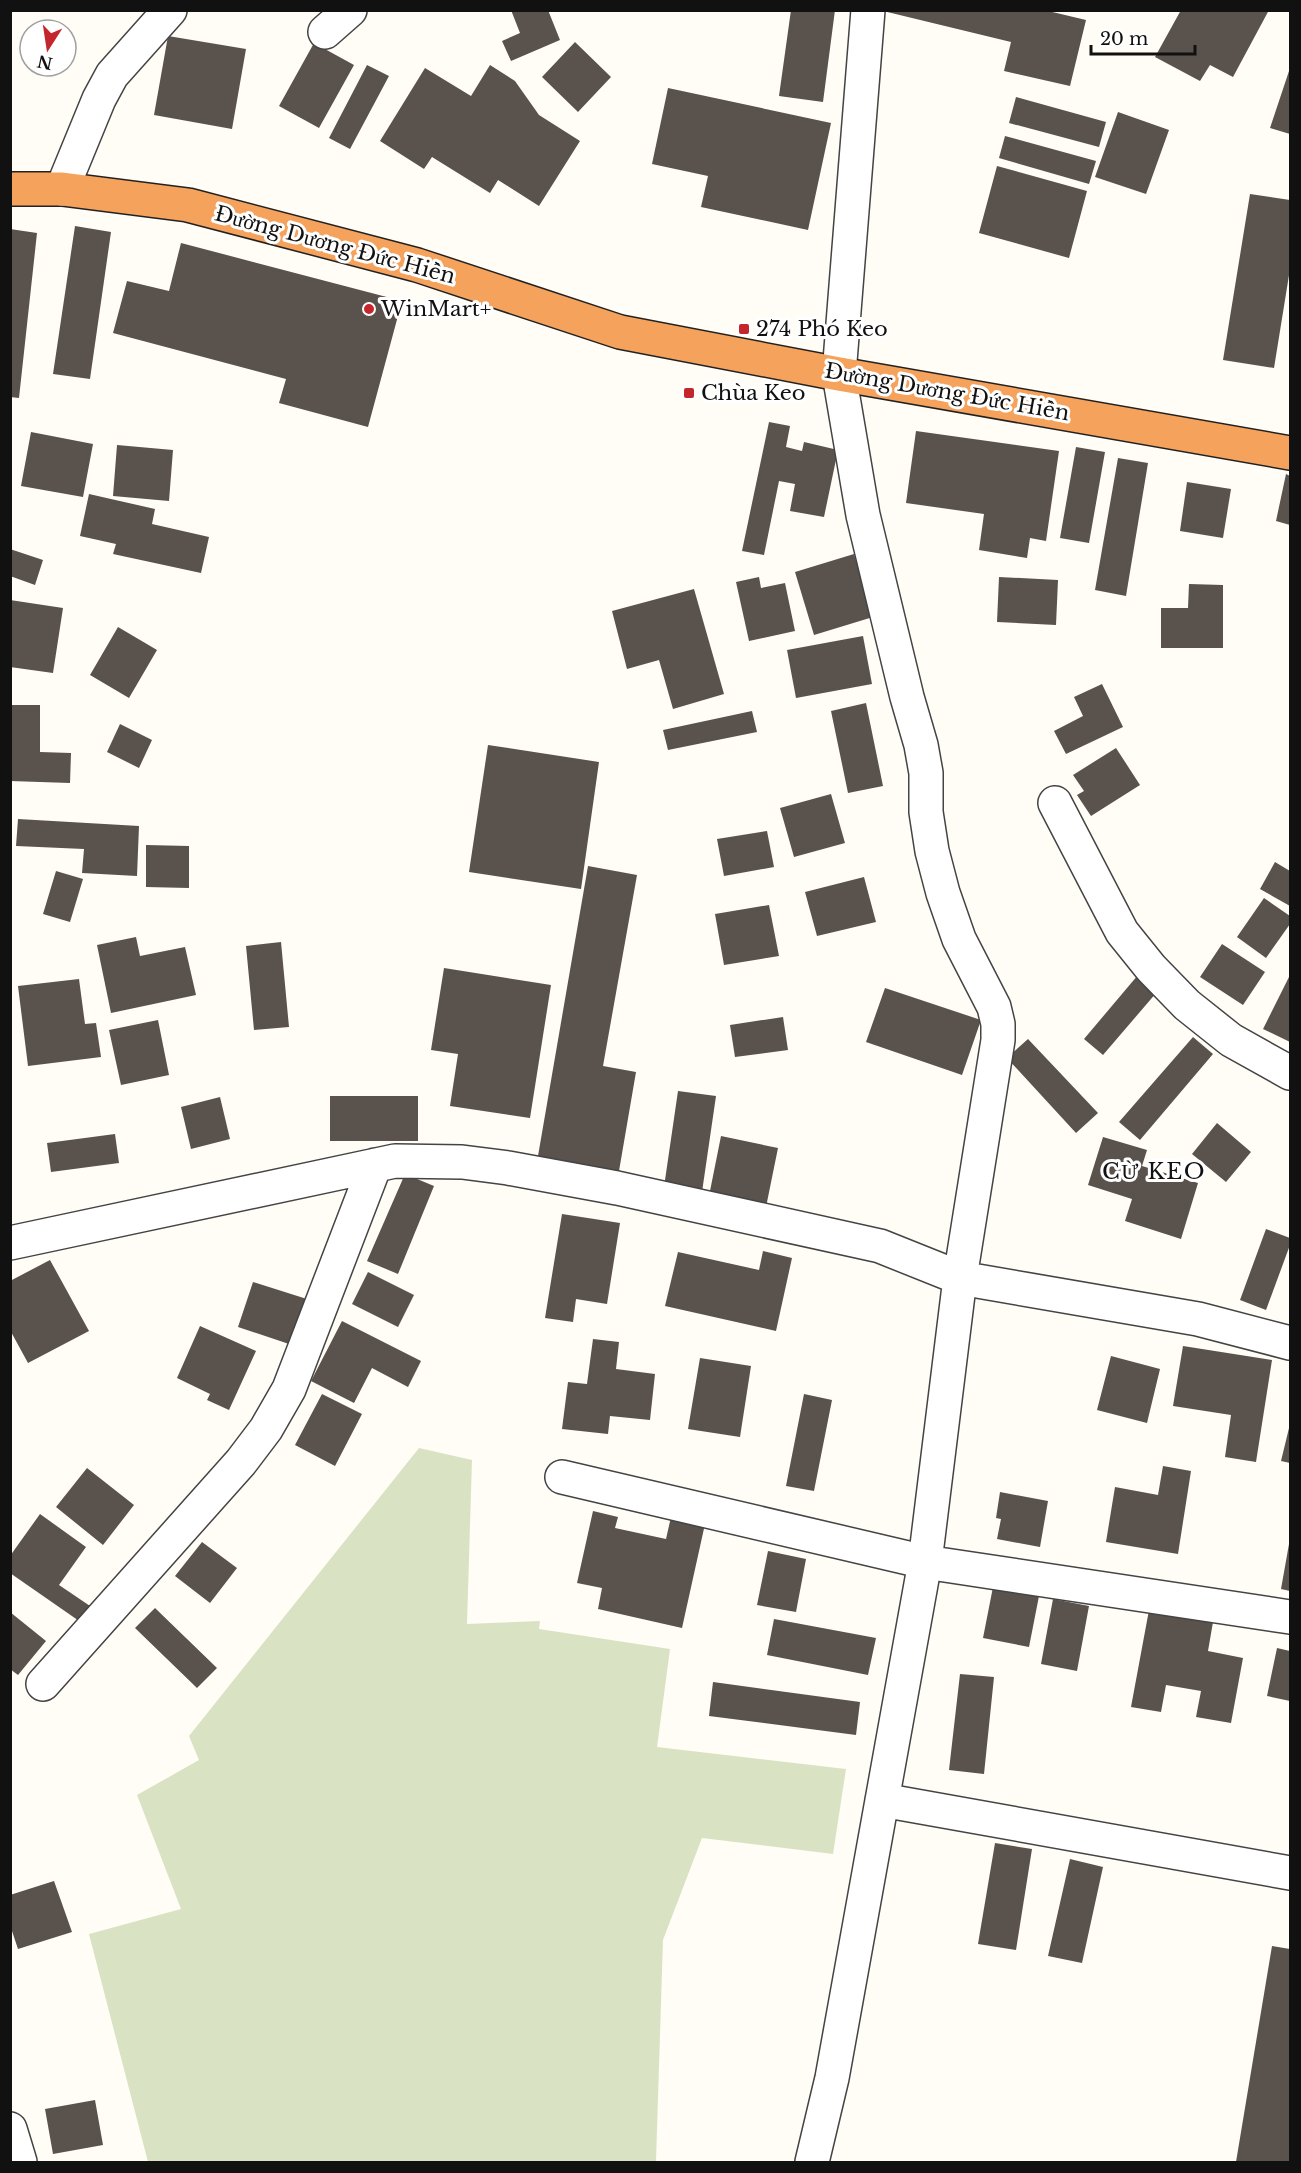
<svg xmlns="http://www.w3.org/2000/svg" width="1301" height="2173" font-family="'Libre Baskerville',serif">
  <rect width="100%" height="100%" fill="#fffdf5"/>
  <!-- cemetery -->
  <path fill="#d9e3c4" d="M419,1448L472,1460L467,1624L540,1621L539,1629L670,1649L657,1747L846,1769L833,1854L702,1838L663,1940L656,2162H148L89,1934L181,1909L137,1795L199,1760L189,1736Z"/>
  <!-- building -->
  <path fill="#5a524d" d="M511,10H548L560,40L511,61L502,41L520,33Z
    M791,10H835L823,102L779,96Z
    M879,10H1044L1086,20L1070,86L1004,71L1011,42Z
    M1181,10H1269L1233,77L1210,65L1200,81L1155,57Z
    M168,36L246,49L232,129L154,115Z
    M575,42L611,77L578,112L542,77Z
    M314,43L354,65L319,128L279,106Z
    M367,65L389,76L350,149L329,138Z
    M490,65L515,81L539,115L580,141L539,206L498,180L490,193L432,157L424,169L380,141L425,68L471,96Z
    M1290,68V134L1270,128Z
    M668,88L831,123L808,230L701,207L708,176L652,164Z
    M1016,97L1106,122L1099,147L1009,123Z
    M1118,112L1169,130L1146,194L1095,177Z
    M1005,136L1096,161L1089,184L999,158Z
    M997,166L1087,191L1069,258L979,233Z
    M1250,194L1290,200V269L1274,368L1223,360Z
    M75,226L111,232L90,379L53,374Z
    M10,229L37,233L19,398L10,397Z
    M181,243L402,301L368,427L279,403L286,379L113,333L127,281L169,291Z
    M769,422L790,426L786,447L802,451L804,442L838,450L824,517L790,511L795,484L779,481L764,555L742,551Z
    M916,431L1059,451L1046,541L1030,538L1027,558L979,550L984,514L906,503Z
    M31,432L93,444L83,497L21,486Z
    M117,445L173,450L169,501L113,496Z
    M1076,447L1105,452L1089,543L1060,538Z
    M1118,458L1148,463L1126,596L1095,590Z
    M1286,474L1290,476V525L1276,521Z
    M1187,482L1231,489L1223,538L1180,531Z
    M89,494L155,509L152,524L209,537L201,573L113,554L116,544L80,536Z
    M10,549L43,560L35,585L10,576Z
    M854,554L873,617L814,635L795,572Z
    M759,577L761,588L785,583L795,631L749,641L736,582Z
    M999,577L1058,580L1056,625L997,622Z
    M1189,584L1223,585V648H1161V608H1188Z
    M694,589L724,694L673,709L659,660L627,669L612,611Z
    M10,600L63,608L53,673L10,667Z
    M118,627L157,650L129,698L90,675Z
    M863,636L872,684L796,698L787,650Z
    M1102,684L1123,727L1066,754L1054,731L1083,716L1074,697Z
    M866,703L883,786L848,793L831,711Z
    M10,705H40V752L71,753L70,783L10,781Z
    M752,711L757,732L668,750L663,730Z
    M120,724L152,740L139,768L107,752Z
    M488,745L599,762L581,889L469,872Z
    M1116,748L1140,785L1091,816L1077,795L1084,791L1073,775Z
    M831,794L845,843L794,857L780,808Z
    M18,819L139,826L137,876L82,873L84,849L16,846Z
    M767,831L774,867L724,876L717,839Z
    M146,845L189,846V888L146,887Z
    M1275,862L1290,871V906L1260,889Z
    M588,866L637,875L603,1066L636,1072L619,1171L538,1156Z
    M56,871L83,879L70,922L43,914Z
    M864,877L876,922L817,936L805,892Z
    M1264,898L1290,916V924L1266,958L1237,937Z
    M769,905L779,956L724,965L715,914Z
    M136,937L140,956L185,947L196,995L111,1013L97,945Z
    M281,942L289,1027L254,1030L246,946Z
    M1222,944L1265,972L1243,1005L1200,977Z
    M444,968L551,985L530,1118L450,1106L458,1054L431,1050Z
    M1138,975L1157,992L1103,1055L1084,1039Z
    M1290,975V1042L1263,1029Z
    M79,979L85,1024L96,1023L101,1057L28,1066L18,986Z
    M885,988L981,1020L962,1075L866,1042Z
    M783,1017L788,1050L735,1057L730,1025Z
    M158,1020L169,1075L121,1085L109,1030Z
    M1193,1037L1213,1054L1140,1140L1119,1122Z
    M1028,1039L1098,1113L1076,1133L1007,1058Z
    M678,1091L716,1096L702,1192L664,1187Z
    M330,1096H418V1141H330Z
    M220,1097L230,1139L191,1149L181,1107Z
    M1217,1123L1251,1152L1226,1182L1192,1154Z
    M115,1134L119,1163L51,1172L47,1143Z
    M721,1136L778,1148L766,1207L709,1196Z
    M1103,1137L1147,1150L1142,1166L1198,1183L1181,1239L1125,1221L1132,1199L1088,1185Z
    M405,1174L434,1186L398,1274L367,1261Z
    M562,1214L620,1223L607,1304L576,1299L573,1322L545,1318Z
    M1266,1229L1290,1238V1245L1266,1310L1240,1300Z
    M763,1251L792,1258L776,1331L665,1306L678,1252L759,1270Z
    M50,1260L89,1331L28,1363L10,1330V1281Z
    M368,1272L414,1295L398,1327L352,1304Z
    M253,1282L310,1300L295,1346L238,1327Z
    M342,1321L421,1361L408,1387L372,1368L354,1403L311,1381Z
    M200,1326L256,1351L229,1410L207,1400L210,1394L177,1378Z
    M593,1339L619,1342L616,1369L655,1374L650,1420L610,1416L608,1434L562,1429L568,1382L587,1384Z
    M1183,1346L1272,1360L1256,1462L1225,1457L1231,1415L1173,1406Z
    M1111,1356L1160,1369L1147,1423L1097,1410Z
    M700,1358L751,1366L740,1437L688,1429Z
    M322,1394L362,1414L335,1466L295,1445Z
    M804,1394L832,1400L814,1491L786,1486Z
    M1290,1424V1463L1281,1461Z
    M1163,1466L1191,1471L1178,1554L1106,1542L1115,1487L1158,1495Z
    M87,1468L134,1505L103,1545L56,1507Z
    M1000,1492L1048,1501L1040,1547L997,1539L1001,1519L996,1518Z
    M593,1511L618,1517L615,1528L666,1539L671,1517L705,1524L682,1628L598,1609L602,1588L577,1583Z
    M40,1514L86,1547L59,1585L93,1608L82,1623L10,1573V1556Z
    M202,1542L237,1568L210,1603L175,1576Z
    M1289,1544H1290V1591L1281,1589Z
    M768,1551L806,1559L796,1612L757,1605Z
    M993,1587L1039,1596L1029,1647L983,1638Z
    M1053,1599L1089,1606L1077,1671L1041,1664Z
    M155,1608L217,1668L197,1688L135,1628Z
    M1149,1610L1213,1622L1208,1651L1243,1658L1231,1723L1196,1717L1201,1691L1166,1685L1161,1712L1131,1707Z
    M10,1612L46,1641L18,1675L10,1669Z
    M774,1619L876,1638L868,1675L767,1655Z
    M1277,1648L1290,1651V1701L1267,1696Z
    M960,1674L994,1677L984,1774L949,1770Z
    M713,1682L860,1702L856,1735L709,1716Z
    M995,1843L1032,1849L1016,1950L978,1944Z
    M1070,1859L1103,1867L1082,1963L1048,1956Z
    M54,1881L72,1932L18,1949L10,1925V1895Z
    M1272,1946L1290,1949V2162H1236Z
    M95,2100L103,2145L53,2154L45,2109Z"/>
  <g fill="none" stroke-linecap="round" stroke-linejoin="round">
    <defs>
      <path id="minor" d="M325,32L350,10
        M62,189L99,99L112,75L170,10
        M1055,803L1122,932L1151,968L1187,1005L1231,1040L1290,1073
        M10,1243L395,1161L462,1162L508,1168L617,1188L880,1246L960,1278L1198,1319L1290,1343
        M562,1477L925,1562L1290,1617
        M43,1684L241,1462L266,1429L289,1389L375,1165
        M882,1800L1290,1873
        M10,2129L20,2162
        M812,2162L832,2078L925,1562L960,1278L998,1040V1024L994,1007L959,939L943,893L932,851L926,812V773L921,745L907,697L863,515L839,374L868,10"/>
      <path id="highway" d="M10,189H62L188,205L417,265L620,332L839,374L1290,453"/>
    </defs>
    <!-- minor casing -->
    <use href="#minor" stroke="#444" stroke-width="36"/>
    <!-- highway casing -->
    <use href="#highway" stroke="#222" stroke-width="36"/>
    <!-- minor -->
    <use href="#minor" stroke="#fff" stroke-width="33"/>
    <!-- highway -->
    <use href="#highway" stroke="#f5a25d" stroke-width="33"/>
  </g>
  <!-- markers -->
  <g fill="#c4262e" stroke="#fff" stroke-width="2">
    <circle cx="369" cy="309" r="6"/>
    <rect x="738" y="323" width="12" height="12" rx="3"/>
    <rect x="683" y="387" width="12" height="12" rx="3"/>
  </g>
  <g text-anchor="middle" dominant-baseline="central" stroke-width="6" stroke-linejoin="round" paint-order="stroke">
    <!-- street labels -->
    <g font-size="21" fill="#111" stroke="#fff">
      <text transform="translate(335 245) rotate(15)">Đường Dương Đức Hiền</text>
      <text transform="translate(947 392) rotate(10)">Đường Dương Đức Hiền</text>
    </g>
    <!-- poi labels -->
    <g font-size="21" fill="#111" stroke="#fff" text-anchor="start">
      <text x="381" y="309">WinMart+</text>
      <text x="756" y="329">274 Phó Keo</text>
      <text x="701" y="393">Chùa Keo</text>
    </g>
    <!-- neighbourhood labels -->
    <g font-size="22" letter-spacing="1.5" fill="#111" stroke="#fff">
      <text x="1154" y="1171">CỪ KEO</text>
    </g>
  </g>
  <!-- border -->
  <rect width="1301" height="2173" fill="none" stroke="#111111" stroke-width="24"/>
  <!-- north arrow -->
  <g transform="translate(48 48) rotate(192)"><circle r="28" fill="#ffffff" stroke="#a0a0a0" stroke-width="1.5"/>
  <path d="M0-4.5L10 22L0 15L-10 22Z" fill="#c4262e"/>
  <text y="-9" font-size="16" font-weight="bold" text-anchor="middle" fill="#111111">N</text>
  </g>
  <!-- scale -->
  <path d="M1091 45v9h104v-9" fill="none" stroke="#111111" stroke-width="3"/>
  <text x="1100" y="45" font-size="18" fill="#111111" stroke="#ffffff" stroke-width="4.5" paint-order="stroke">20 m</text>
</svg>
